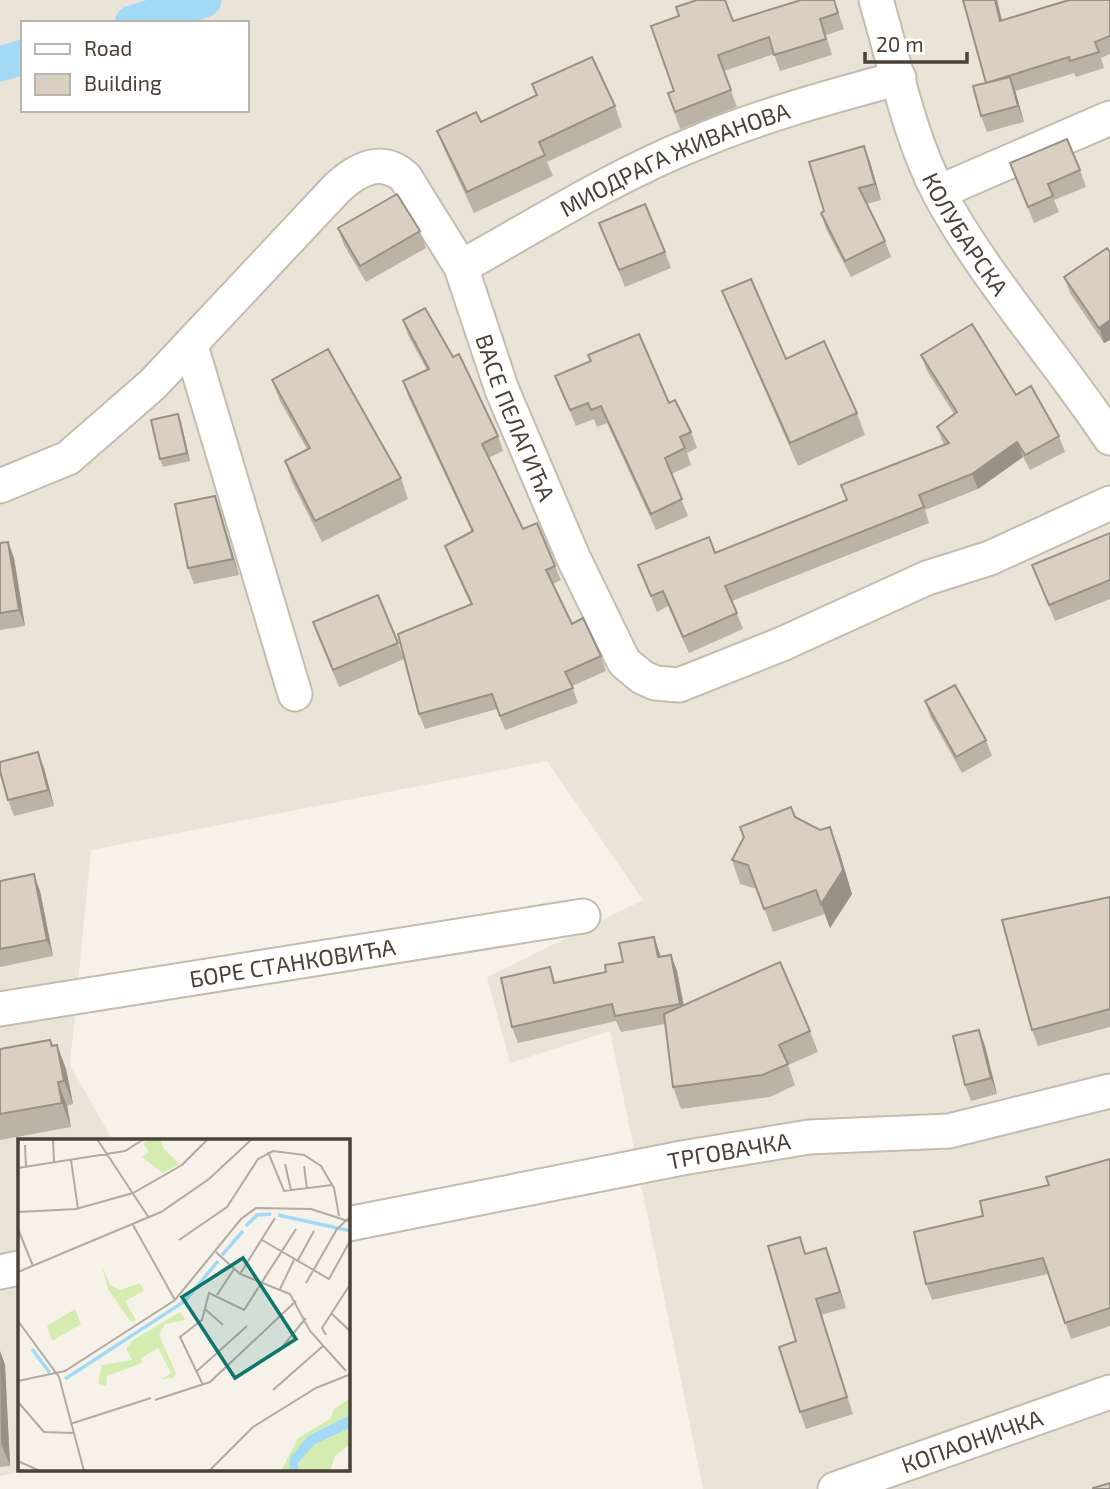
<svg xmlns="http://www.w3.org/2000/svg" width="1110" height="1489" font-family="'Exo 2',sans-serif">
  <rect width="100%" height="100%" fill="#f6f1e9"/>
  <!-- residential -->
  <path fill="#eae3d7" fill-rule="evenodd" d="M0,0H1110V1489H703L610,1031L510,1063L487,977L643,900L547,761L91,850L70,1065L113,1141H19V1470H27L0,1476ZM23,23H247V110H23Z"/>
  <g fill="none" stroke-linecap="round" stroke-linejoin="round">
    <!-- canal -->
    <path stroke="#a2daf6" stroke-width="35" d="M132,23L204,0
      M0,64L23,57"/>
    <defs>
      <g id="street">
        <path id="s1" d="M876,0C895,63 908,134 939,193C986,280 1055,355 1110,438"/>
        <path d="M939,192L1110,118"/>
        <path id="s2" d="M461,267C538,224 614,176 696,143C762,115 830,97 899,78"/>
        <path d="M191,346L295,694"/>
        <path id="s3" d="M0,486L68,458L153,384L338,187C359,168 382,157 405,177L461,267L502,390L573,557L624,662L642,677L655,683L679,685L782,644L927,578L990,558L1110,503"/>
        <path id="s4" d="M0,1009L583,916"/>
        <path id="s5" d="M348,1224L682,1158L809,1137L949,1131L1110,1091"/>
        <path d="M0,1272L19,1268"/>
        <path id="s6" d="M835,1489L1110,1392"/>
      </g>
    </defs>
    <!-- street casing -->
    <use href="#street" stroke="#c5bbae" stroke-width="37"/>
    <!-- street -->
    <use href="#street" stroke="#fff" stroke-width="33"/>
  </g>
  <!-- wall -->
  <path fill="#bcb2a6" d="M834,0L844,29L826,35L832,55L780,71L774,54L724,71L737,107L680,129L668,93L674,91L733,21Z
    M997,0L1002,21L1110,0V54L1101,58L1104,68L1076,77L1074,73L1015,91L1024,122L987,132L981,116Z
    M532,84L615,106L622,127L547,162L553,176L474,213L445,151L437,131L481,122L536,95Z
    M870,162L881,200L867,204L885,241L891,257L851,277L826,229L821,213L824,211Z
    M1010,163L1080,170L1086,187L1054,200L1059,212L1034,223Z
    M599,223L665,252L671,268L625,287Z
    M338,228L420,231L426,248L366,282L344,245Z
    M1110,252V340L1104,343L1070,293L1064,277Z
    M722,291L786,359L857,413L865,435L798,466L731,313Z
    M403,320L498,436L503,451L488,458L523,529L555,566L561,580L553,584L572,624L601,656L606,671L572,686L578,703L505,730L497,709L425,729L419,714L471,605L450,560L445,546L472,532L408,396L403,381L427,370L408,335Z
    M588,355L669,403L691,432L697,448L687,453L691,465L671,474L688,516L656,530L607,423L597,427L594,419L576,426L555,376L590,361Z
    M921,355L1016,395L1059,436L1065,452L1030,470L1023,457L978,489L925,510L929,523L732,601L743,629L689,653L668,606L657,612L638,565L715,553L846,500L944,445L937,427L954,414L927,371Z
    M272,380L401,478L408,499L322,542L292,482L285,461L307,449L280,401Z
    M181,422L190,461L163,467L160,459Z
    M215,496L239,575L194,584L188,568Z
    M1110,533V599L1055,621L1032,565Z
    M8,542L14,558L25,626L0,630V543Z
    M313,622L398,643L404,659L339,687Z
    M925,701L986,740L992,756L962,773L931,718Z
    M44,768L54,806L14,816L8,800Z
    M795,817L820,830L830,827L839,851L852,894L830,928L825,914L773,932L757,889L740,884L732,860Z
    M0,881L40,891L53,956L0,967Z
    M1110,897V1027L1038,1046L1032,1030Z
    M654,937L660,956L671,955L677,971L684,1005L810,1031L818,1052L788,1065L795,1085L770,1097L681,1109L673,1087L665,1024L621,1032L616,1021L518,1043L512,1027L623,962Z
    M979,1030L985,1046L997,1094L971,1101L965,1085Z
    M57,1045L66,1069L73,1104L67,1106L71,1127L0,1140V1049Z
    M1110,1159V1326L1071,1339L1048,1274L932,1300L926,1284L983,1216L1049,1185Z
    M826,1248L846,1308L821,1315L853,1414L806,1429L800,1412L796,1341L806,1254Z
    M0,1351L5,1365L10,1466L0,1467Z"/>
  <!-- shaded-wall -->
  <path fill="#999187" d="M995,0H997L1006,37L1000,21Z
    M1010,77L1016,93L1024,122L1018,106Z
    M864,146L870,162L881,200L875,184Z
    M1110,320V340L1104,343L1099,328Z
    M178,414L181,422L190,461L187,453Z
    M1017,442L1023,457L978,489L972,474Z
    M215,496L221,513L239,575L233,559Z
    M8,542L14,558L25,626L19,610Z
    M38,752L44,768L54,806L48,790Z
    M830,827L839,851L852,894L830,928L821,904Z
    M34,874L40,891L53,956L47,940Z
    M654,937L660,954L664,973L658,957Z
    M671,955L677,971L686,1020L680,1004Z
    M979,1030L985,1046L997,1094L991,1078Z
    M57,1045L66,1069L73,1104L64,1081Z
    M58,1082L67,1106L71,1127L62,1103Z
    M826,1248L832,1264L846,1308L840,1292Z
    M0,1351L5,1365L10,1466L1,1443Z"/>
  <!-- building -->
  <path fill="#dbcfc1" stroke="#999187" stroke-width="2" d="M697,0H725L733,21L801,0H834L838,13L820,19L826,39L774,55L769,37L718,55L731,90L675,112L668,93L674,91L651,26L679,16L676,7Z
    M963,0H995L1000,21L1069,0H1110V36L1095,42L1099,52L1070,61L1069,57L986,83Z
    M592,57L615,106L539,142L545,155L467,192L437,131L476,112L481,122L537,95L532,84Z
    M1010,77L1018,106L981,116L973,86Z
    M1067,139L1080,170L1048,184L1053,196L1028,207L1010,163Z
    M864,146L875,184L859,188L885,241L845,261L821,213L824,211L809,162Z
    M397,194L420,231L360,266L338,228Z
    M645,204L665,252L619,270L599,223Z
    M1107,248L1110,252V320L1099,328L1064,277Z
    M751,279L786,359L824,341L857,413L790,443L722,291Z
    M425,308L453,357L459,354L498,436L482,444L523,529L537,523L555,566L546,570L572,624L583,618L601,656L565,672L573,688L500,716L492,694L419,714L398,634L472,604L445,546L473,531L403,381L429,369L403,320Z
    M972,324L1016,395L1031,386L1059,436L1025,455L1017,442L972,474L919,495L924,507L725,586L737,613L683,637L663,591L651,596L638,565L709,537L715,553L847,500L841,485L949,443L937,427L957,412L921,355Z
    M639,334L669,403L675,400L691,432L680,437L685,448L665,458L682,499L651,514L601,406L591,410L588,403L570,410L555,376L591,361L588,355Z
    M328,349L401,478L315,521L285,461L310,448L272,380Z
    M178,414L187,453L160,459L151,420Z
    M215,496L233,559L188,568L175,504Z
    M1110,533V580L1049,605L1032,565Z
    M8,542L19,610L0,613V543Z
    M378,595L398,643L333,670L313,622Z
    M955,685L986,740L956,757L925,701Z
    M38,752L48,790L8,800L0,771V762Z
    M791,807L795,817L820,830L830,827L843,870L821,904L816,890L764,909L748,865L732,860L744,837L740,827Z
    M34,874L47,940L0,949V881Z
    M1110,897V1009L1032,1030L1002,920Z
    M654,937L658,957L671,955L680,1004L615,1016L612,1004L512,1027L501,978L550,967L554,983L606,972L605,965L623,962L619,943Z
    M780,962L810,1031L779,1045L788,1064L762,1075L673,1087L664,1014Z
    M979,1030L991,1078L965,1085L953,1036Z
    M50,1040L52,1046L57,1045L64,1081L58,1082L62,1103L0,1114V1049Z
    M1110,1159V1308L1065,1323L1043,1258L926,1284L914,1232L983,1216L980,1201L1049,1185L1046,1177Z
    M800,1237L805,1254L826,1248L840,1292L816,1299L847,1397L800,1412L779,1347L796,1341L768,1246Z
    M1110,1483V1489H1093V1488Z"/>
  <g text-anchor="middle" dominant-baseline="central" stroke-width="7" stroke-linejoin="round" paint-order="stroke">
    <!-- street labels -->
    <g font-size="23" fill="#4a4137" stroke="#fff">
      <text stroke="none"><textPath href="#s2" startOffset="240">МИОДРАГА ЖИВАНОВА</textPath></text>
      <text stroke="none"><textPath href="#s1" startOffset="252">КОЛУБАРСКА</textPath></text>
      <text stroke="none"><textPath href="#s3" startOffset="798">ВАСЕ ПЕЛАГИЋА</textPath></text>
      <text stroke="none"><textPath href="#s4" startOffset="296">БОРЕ СТАНКОВИЋА</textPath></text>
      <text stroke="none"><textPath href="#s5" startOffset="388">ТРГОВАЧКА</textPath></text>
      <text stroke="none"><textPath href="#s6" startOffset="145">КОПАОНИЧКА</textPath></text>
    </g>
  </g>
  <!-- overview -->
  <g transform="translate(18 1139)">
    <rect width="332" height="332" fill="#f6f1e9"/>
    <path d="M130,0H143L145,9L162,25L145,34L124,18L131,13L125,5ZM84,127L92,146L103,151L122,144L126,152L107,162L118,181L113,183L90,150ZM57,170L63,185L34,202L29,187ZM162,173L168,181L147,185L141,196L158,234L155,239L144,240L153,234L140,209L123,219L124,224L89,237L88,247L80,244L84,226L114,221L108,210L115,201ZM332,259V276L290,297L271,332H263L280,299L312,280L316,270ZM332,289V305L317,317L312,332H281L280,324L297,305Z" fill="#d5ecb0"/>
    <path d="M332,276V289L297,305L280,324L281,332H271L272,319L290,297Z" fill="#a2daf6"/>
    <path fill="none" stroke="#a2daf6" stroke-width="3.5" d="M260,76L333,92M228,87L239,76L253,75M204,116L225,92M14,210L32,234M47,240L167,162L200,122"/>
    <path fill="none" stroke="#b1aba2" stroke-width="2" d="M35,0L36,23M79,0L131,79M7,6L8,28M250,13L266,52L314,46M53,21L60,70M267,25L273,51M286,27L289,50M0,29L107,12L126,0M0,73L58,70L115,54L164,26L190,0M115,86L157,161M0,90L15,127M161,101L209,68L240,20L255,12L286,16L303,27L316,49L321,77M244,101L311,140L333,100M198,113L222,135L272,155L292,192L328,232M280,121L296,92M0,133L143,73L191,40L234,0M222,135L257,79M288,144L319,90L333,77M262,150L276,121M199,156L216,130M187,170L205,186M314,175L333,193M0,182L41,238L66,332M308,196L304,189L333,144M260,213L288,179M179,232L229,187M0,242L47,232L157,161L223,80L238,69L293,70L333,83M185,246L162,198L184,181L191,154L226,171L278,90M255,251L305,207M137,261L192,243L278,162M0,263L26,293L55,294M52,285L133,259M0,322L22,332M191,332L235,288L298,249L333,235"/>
    <path fill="#0f766e" fill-opacity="0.15" stroke="#0f766e" stroke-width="3.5" d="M225,119L278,200L217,239L164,158Z"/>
    <rect width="332" height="332" fill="none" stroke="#4a4137" stroke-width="3.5"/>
  </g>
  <!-- legend -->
  <rect x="21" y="21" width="228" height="91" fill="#ffffff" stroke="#b7b3af" stroke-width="2"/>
  <rect x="35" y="44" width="35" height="10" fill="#ffffff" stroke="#b7b3af" stroke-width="2"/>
  <text x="84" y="56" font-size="21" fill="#4a4137">Road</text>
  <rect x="35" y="74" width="35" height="21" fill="#dbcfc1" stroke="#b7b3af" stroke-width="2"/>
  <text x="84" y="91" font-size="21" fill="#4a4137">Building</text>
  <!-- scale -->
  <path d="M865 52v10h102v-10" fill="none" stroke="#4a4137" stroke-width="3.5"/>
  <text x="876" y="52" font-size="21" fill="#4a4137" stroke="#ffffff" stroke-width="5" paint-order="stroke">20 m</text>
</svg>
